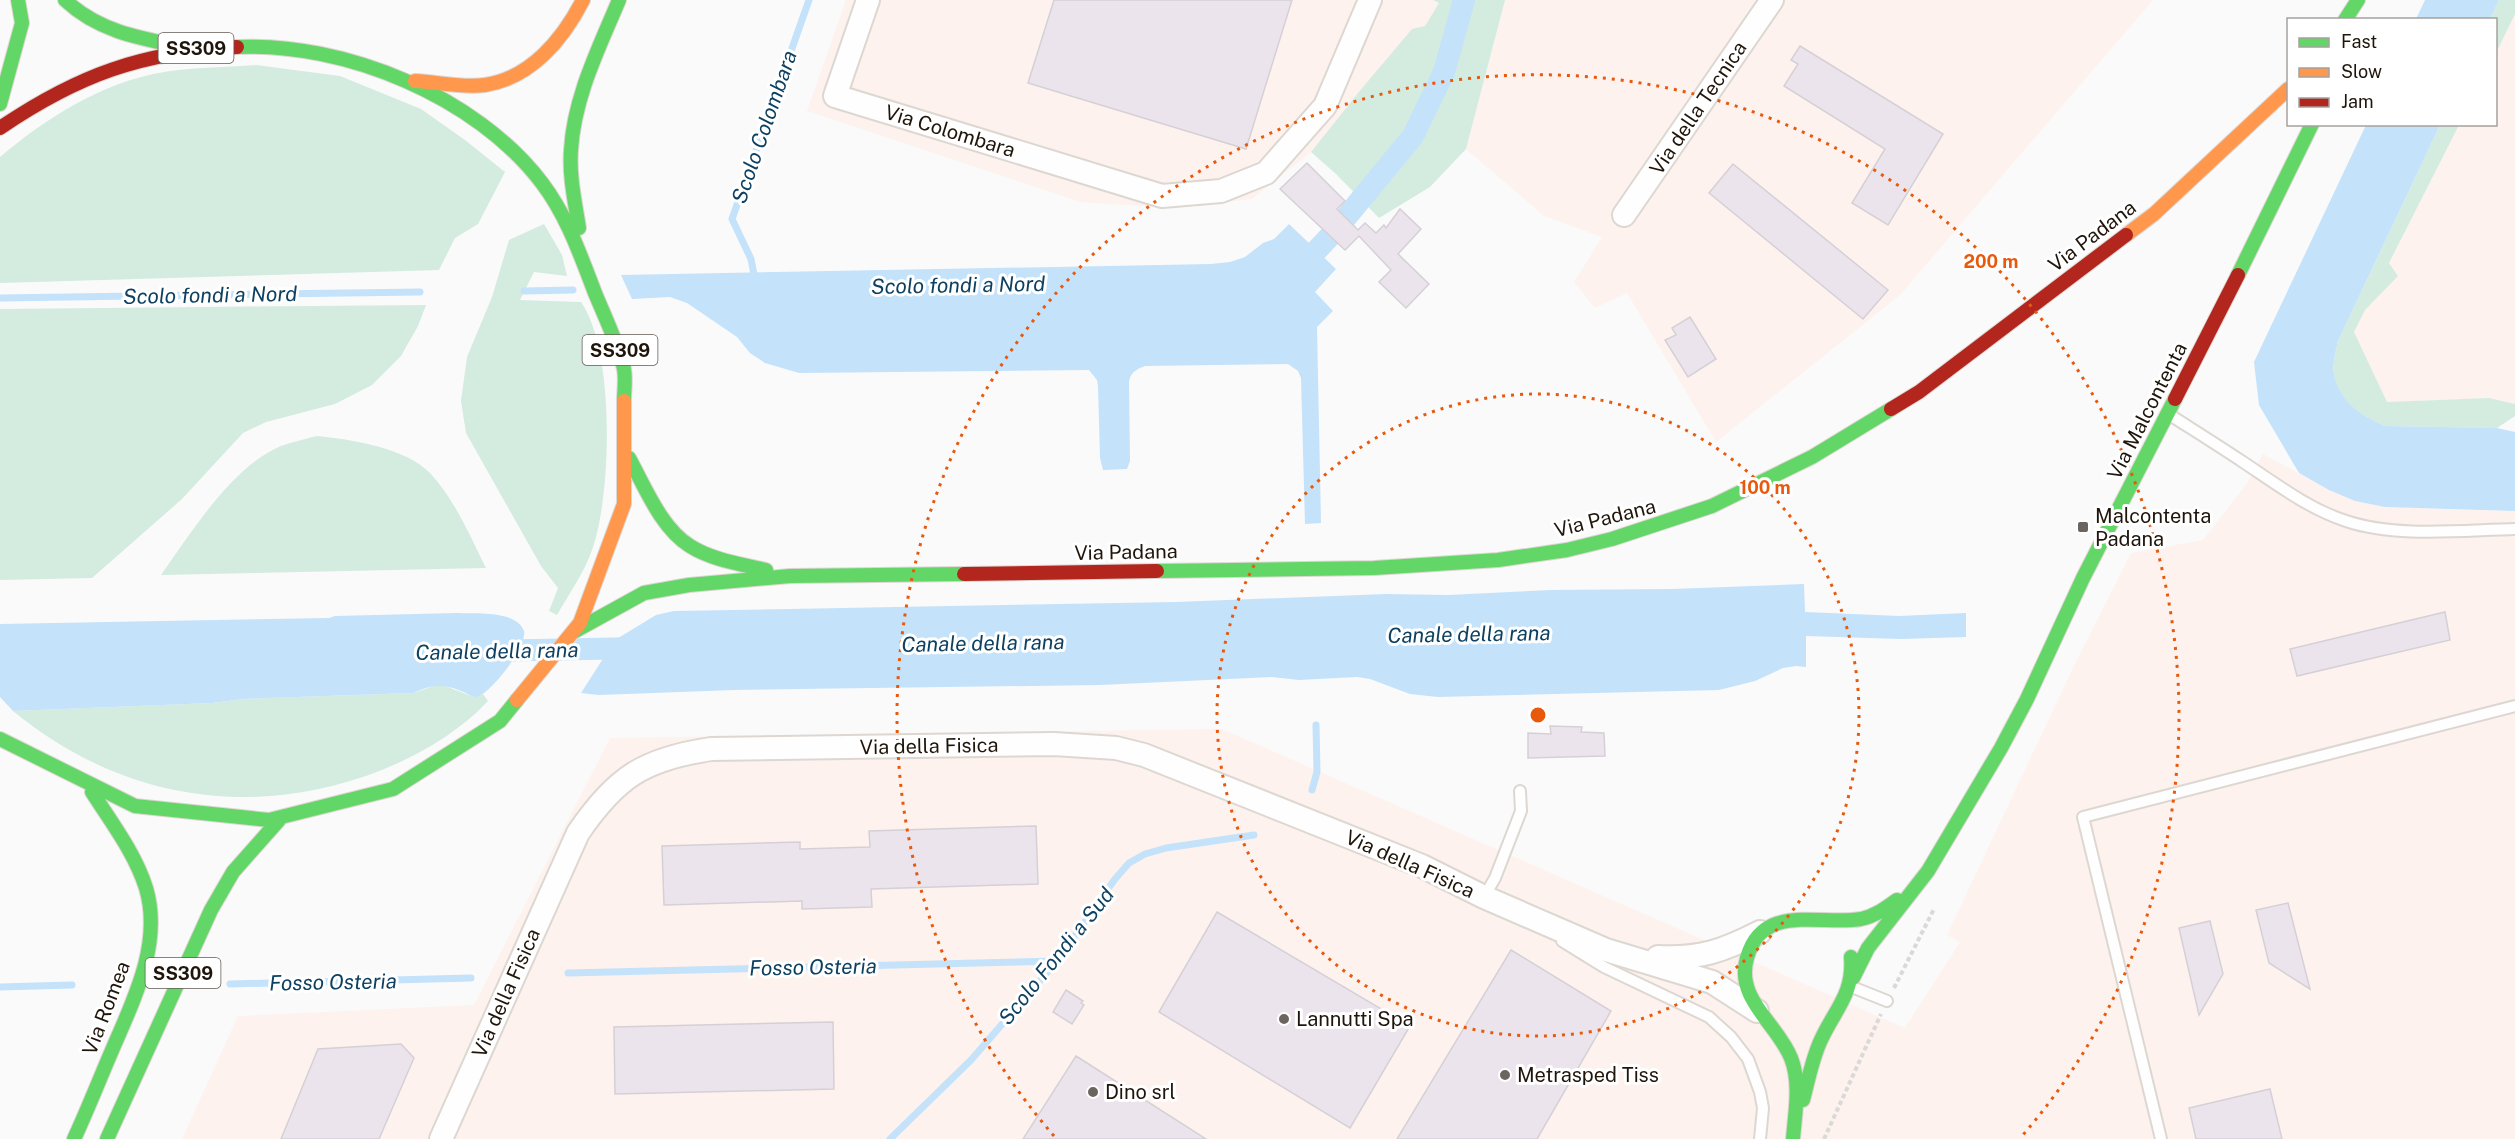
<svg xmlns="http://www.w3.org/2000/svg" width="2515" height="1139" font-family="'Public Sans',sans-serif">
  <rect width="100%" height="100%" fill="#fafafa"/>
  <!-- industrial -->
  <path fill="#fdf2ed" d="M846,0H1433L1439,3L1425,26L1358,93L1311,152L1252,199L1173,208L1080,202L807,111Z
    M1505,0H2153L1901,294L1716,442L1627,293L1595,308L1574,282L1602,237L1544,216L1466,149Z
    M2515,14V404L2489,398L2387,402L2354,332L2365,310L2398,276L2389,263L2459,125L2496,124V53Z
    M2263,454L2329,490L2355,501L2385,507L2515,511V1139H182L238,1016L474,1005L610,738L1222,729L1905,1028L1960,942L1947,935L2073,668L2131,553L2203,540L2246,485Z"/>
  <!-- green -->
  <path fill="#d4ebe0" d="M1433,0H1505L1466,149L1430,187L1379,218L1336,174L1311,152L1358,93L1412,29L1425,26L1439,3Z
    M2499,0H2515V14L2496,53V20L2490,19Z
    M256,65L340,76L421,109L465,140L505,172L478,224L455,238L439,270L0,283V157C51,114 111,77 178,70C204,67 230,67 256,65Z
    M2440,125H2459L2389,263L2398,276L2365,310L2354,332L2387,402L2489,398L2515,404V416L2497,428L2385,426C2361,416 2339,402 2334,374C2332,364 2336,351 2338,341Z
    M544,224L562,255L567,276L534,272L520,300L581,302C615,350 612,495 592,550C584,573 569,594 557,615L549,611L558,588L541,566L466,433L461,401L467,357L492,297L509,240Z
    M426,305L418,326L401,356L372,385L335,404L266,422L243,433L182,499L92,578L0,580V309Z
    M317,436C350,439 406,448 430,473C455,500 470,536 486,568L161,575C191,533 232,466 281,446C292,442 305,439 317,436Z
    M440,684L474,697L483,694L488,701C459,732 421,754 382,770C252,821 120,799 13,711L212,703L243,699L413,693Z"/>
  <!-- water -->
  <path fill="#c4e2fa" d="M2425,0H2499L2490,19H2416Z
    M2366,125H2440L2338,341C2336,351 2332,364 2334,374C2339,401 2361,416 2385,426L2497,428L2515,432V511L2385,507L2355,501L2329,490L2299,473L2259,405L2254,362Z
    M1289,224L1336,269L1315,292L1333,311L1317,327L1321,523L1305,524L1301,378L1298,371L1288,364L1145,366C1137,369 1131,372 1129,381L1130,461L1127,469L1103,470L1100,458L1098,386L1097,380L1089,370L799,373L765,363L750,353L737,337L687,303L670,297L632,299L621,275L1211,264L1230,262L1245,257L1263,243L1274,239Z
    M1804,584L1805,612L1899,616L1966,613V637L1901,639L1806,636V667L1796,666L1783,668L1755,681L1719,690L1438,697L1410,694L1370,679L1357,677L1299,680L1272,677L1100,685L734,690L599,695L581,693L615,640L656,615L674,611L1176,602L1386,594L1448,595L1550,590L1672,589Z
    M457,613C475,614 517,610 524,631C528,645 488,699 474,697C470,696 465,692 461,691C443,683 431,685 413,693L243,699L212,703L13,711L0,697V624L329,618L335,616Z"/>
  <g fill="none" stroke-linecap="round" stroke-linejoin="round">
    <!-- stream -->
    <path stroke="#c4e2fa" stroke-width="7" d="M755,280L751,259L732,219L809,0
      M524,291L573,290
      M0,298L420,292
      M1312,790L1317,772L1316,725
      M568,973L1057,961
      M230,984L471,978
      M0,987L72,985
      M890,1139L971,1060L1057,961L1115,879L1129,863L1145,854L1166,848L1254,835"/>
    <!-- canal -->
    <path stroke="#c4e2fa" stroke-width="22" d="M1296,272L1334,232L1413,136L1444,72L1464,0
      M489,651L639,648"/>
  </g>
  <!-- building -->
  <path fill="#ebe4ec" stroke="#d5d0d6" stroke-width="1.5" d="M1054,0H1292L1246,149L1028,83Z
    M1800,46L1943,134L1888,225L1852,203L1885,149L1784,86L1798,64L1791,60Z
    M1307,163L1345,201L1337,209L1358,230L1365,223L1376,233L1384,225L1386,228L1400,209L1421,229L1398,254L1429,284L1406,308L1379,282L1391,270L1359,236L1345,250L1280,189Z
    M1733,164L1888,290L1863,319L1709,193Z
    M1690,317L1716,359L1688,377L1665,340L1676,335L1672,328Z
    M2445,612L2450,640L2297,676L2290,649Z
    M1550,726L1582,727L1581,732L1604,733L1605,756L1528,758V733L1551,734Z
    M1036,826L1038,884L871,889L872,907L802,909V901L664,905L662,846L800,842V849L870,847L869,831Z
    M2288,903L2310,989L2269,963L2256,910Z
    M1217,912L1410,1026L1350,1128L1159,1012Z
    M2210,921L2223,974L2199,1015L2179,928Z
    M1511,950L1611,1011L1537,1139H1397Z
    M1066,990L1083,1001L1081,1003L1084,1005L1072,1024L1053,1012Z
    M833,1022L834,1089L615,1094L614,1027Z
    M401,1044L414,1058L379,1139H281L318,1049Z
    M1076,1056L1206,1139H1023Z
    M2270,1089L2282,1139H2196L2189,1108Z"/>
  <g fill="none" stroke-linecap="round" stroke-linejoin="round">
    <defs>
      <path id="lane" d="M2170,415C2195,431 2219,446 2243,462C2276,484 2309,509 2346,521C2396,538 2463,530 2515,529
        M1484,897L1495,878L1521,811L1520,791
        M1562,941L1604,967L1709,1017L1731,1037L1748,1059L1760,1092L1763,1108L1760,1139
        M1852,987L1887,1001
        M2161,1139L2083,817L2515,706"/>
      <path id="street" d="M868,0L835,96L1162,196L1221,191L1266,173L1325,106L1370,0
        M1624,215L1772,0
        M1658,957C1700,959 1723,951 1760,932
        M441,1139L578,833C616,777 644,759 711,749L1054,744L1116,748L1144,755L1422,866L1484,897L1606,950L1712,982L1757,1011"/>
      <path id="fast" d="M65,0C100,33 144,39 189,48
        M2345,20L2358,0
        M237,47C344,42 476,96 542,183C567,216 580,254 595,293C604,315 619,346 624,369C626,379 624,391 624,401
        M0,104L22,23L18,0
        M579,228C575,202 569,176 571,150C574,97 599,48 619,0
        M2238,275L2312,124
        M629,458C645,487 661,528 690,546C712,560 741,564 766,570
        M1157,571L1374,568L1498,560L1567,550L1612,539L1712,506L1812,457L1891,409
        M575,631L644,593L689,585L790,576L964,574
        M0,739L135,806L269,820L393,789L500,721L517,700
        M1853,978L1868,948L1928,871L2001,748L2027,699L2083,578L2175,399
        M1803,1100C1808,1081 1812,1060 1820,1042C1834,1010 1854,995 1851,957
        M74,1139C87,1111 98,1083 110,1055C132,1003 163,945 146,888C135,853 111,822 92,792
        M107,1139L211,910L233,872L279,820
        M1793,1139C1795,1113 1801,1083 1791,1058C1777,1023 1735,999 1747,958C1762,902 1821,926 1861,919C1875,916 1886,908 1897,900"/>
      <path id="slow" d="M415,81C438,82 462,88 485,85C531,78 563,39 583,0
        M2126,235L2154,214L2288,89
        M517,700L580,623L624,504V401"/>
      <path id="jam" d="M0,128C78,75 142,52 237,47
        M2175,399L2238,275
        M1891,409L1919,392L2126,235
        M964,574L1157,571"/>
    </defs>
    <!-- lane casing -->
    <use href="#lane" stroke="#ddd7d2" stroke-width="14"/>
    <!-- street casing -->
    <use href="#street" stroke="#ddd7d2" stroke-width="26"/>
    <!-- fast casing -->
    <use href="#fast" stroke="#ddd7d2" stroke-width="16"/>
    <!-- slow casing -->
    <use href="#slow" stroke="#ddd7d2" stroke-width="16"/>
    <!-- jam casing -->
    <use href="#jam" stroke="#ddd7d2" stroke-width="16"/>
    <!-- path -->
    <path stroke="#dad9d8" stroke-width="4" stroke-dasharray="4.5 3" stroke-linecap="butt" d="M1894,988L1934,909
      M1824,1139L1881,1014"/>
    <!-- lane -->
    <use href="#lane" stroke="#fefefe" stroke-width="10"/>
    <!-- street -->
    <use href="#street" stroke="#fefefe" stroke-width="22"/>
    <!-- fast -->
    <use href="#fast" stroke="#63d668" stroke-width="14"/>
    <!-- slow -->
    <use href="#slow" stroke="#ff974d" stroke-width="14"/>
    <!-- jam -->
    <use href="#jam" stroke="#b3261e" stroke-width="14"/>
  </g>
  <!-- distance rings -->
  <g fill="none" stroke="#e8590c" stroke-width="3" stroke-dasharray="3 6">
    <circle cx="1538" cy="715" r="321"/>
    <path d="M1054 1136A641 641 0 1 1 2022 1136"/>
  </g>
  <!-- markers -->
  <g fill="#6c655f" stroke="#fff" stroke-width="2">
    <rect x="2077" y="521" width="12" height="12" rx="3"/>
    <circle cx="1284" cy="1019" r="6"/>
    <circle cx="1505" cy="1075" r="6"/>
    <circle cx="1093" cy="1092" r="6"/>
  </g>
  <g text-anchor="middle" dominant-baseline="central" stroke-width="6" stroke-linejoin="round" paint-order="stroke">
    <!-- shield labels -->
    <g fill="#fff" stroke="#625b54" stroke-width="1.5">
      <rect x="158.5" y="33" width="75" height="30" rx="4.5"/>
      <rect x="582.5" y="335" width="75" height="30" rx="4.5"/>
      <rect x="145.5" y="958" width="75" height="30" rx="4.5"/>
    </g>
    <g font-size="18" font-weight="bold" fill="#1f150b">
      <text x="196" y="48">SS309</text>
      <text x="620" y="350">SS309</text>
      <text x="183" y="973">SS309</text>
    </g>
    <!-- street labels -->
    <g font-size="20" fill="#1f150b" stroke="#fff">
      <text transform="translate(1698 108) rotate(-56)">Via della Tecnica</text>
      <text transform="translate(950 131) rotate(17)">Via Colombara</text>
      <text transform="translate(2092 236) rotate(-37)">Via Padana</text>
      <text transform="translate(2147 411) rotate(-63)">Via Malcontenta</text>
      <text transform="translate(1605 518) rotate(-14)">Via Padana</text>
      <text transform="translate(1126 552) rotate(-1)">Via Padana</text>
      <text transform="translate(929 746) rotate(-1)">Via della Fisica</text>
      <text transform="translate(1410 864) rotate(24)">Via della Fisica</text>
      <text transform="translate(506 993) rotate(-66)">Via della Fisica</text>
      <text transform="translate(106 1008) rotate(-69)">Via Romea</text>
    </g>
    <!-- poi labels -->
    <g font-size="20" fill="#1f150b" stroke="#fff" text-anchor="start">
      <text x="2095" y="516">Malcontenta<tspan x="2095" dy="23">Padana</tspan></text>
      <text x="1296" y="1019">Lannutti Spa</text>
      <text x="1517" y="1075">Metrasped Tiss</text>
      <text x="1105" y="1092">Dino srl</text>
    </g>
    <!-- water labels -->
    <g font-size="21" font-style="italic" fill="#0e4161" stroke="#fff">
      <text transform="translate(764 127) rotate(-71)">Scolo Colombara</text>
      <text transform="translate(958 285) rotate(-1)">Scolo fondi a Nord</text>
      <text transform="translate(210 295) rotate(-1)">Scolo fondi a Nord</text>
      <text transform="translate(1469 634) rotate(-1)">Canale della rana</text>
      <text transform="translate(983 643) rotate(-1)">Canale della rana</text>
      <text transform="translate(497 651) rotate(-1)">Canale della rana</text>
      <text transform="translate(1056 956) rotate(-51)">Scolo Fondi a Sud</text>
      <text transform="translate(813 967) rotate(-1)">Fosso Osteria</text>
      <text transform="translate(333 982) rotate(-1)">Fosso Osteria</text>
    </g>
  </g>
  <circle cx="1538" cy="715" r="9" fill="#e8590c" stroke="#fff" stroke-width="3"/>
  <g font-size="18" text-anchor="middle" font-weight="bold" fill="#e8590c" stroke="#fff" stroke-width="6" stroke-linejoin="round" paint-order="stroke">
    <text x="1991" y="268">200 m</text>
    <text x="1765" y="494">100 m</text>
  </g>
  <!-- legend -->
  <rect x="2287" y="18" width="210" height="108" fill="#ffffff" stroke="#a5a19d" stroke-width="1.5"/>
  <rect x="2299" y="38" width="30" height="9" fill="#63d668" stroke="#a5a19d" stroke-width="1.5"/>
  <text x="2341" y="48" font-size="18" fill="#1f150b">Fast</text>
  <rect x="2299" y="68" width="30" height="9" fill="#ff974d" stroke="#a5a19d" stroke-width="1.5"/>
  <text x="2341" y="78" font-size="18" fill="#1f150b">Slow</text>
  <rect x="2299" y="98" width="30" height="9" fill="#b3261e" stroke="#a5a19d" stroke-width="1.5"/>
  <text x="2341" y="108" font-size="18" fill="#1f150b">Jam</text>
</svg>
